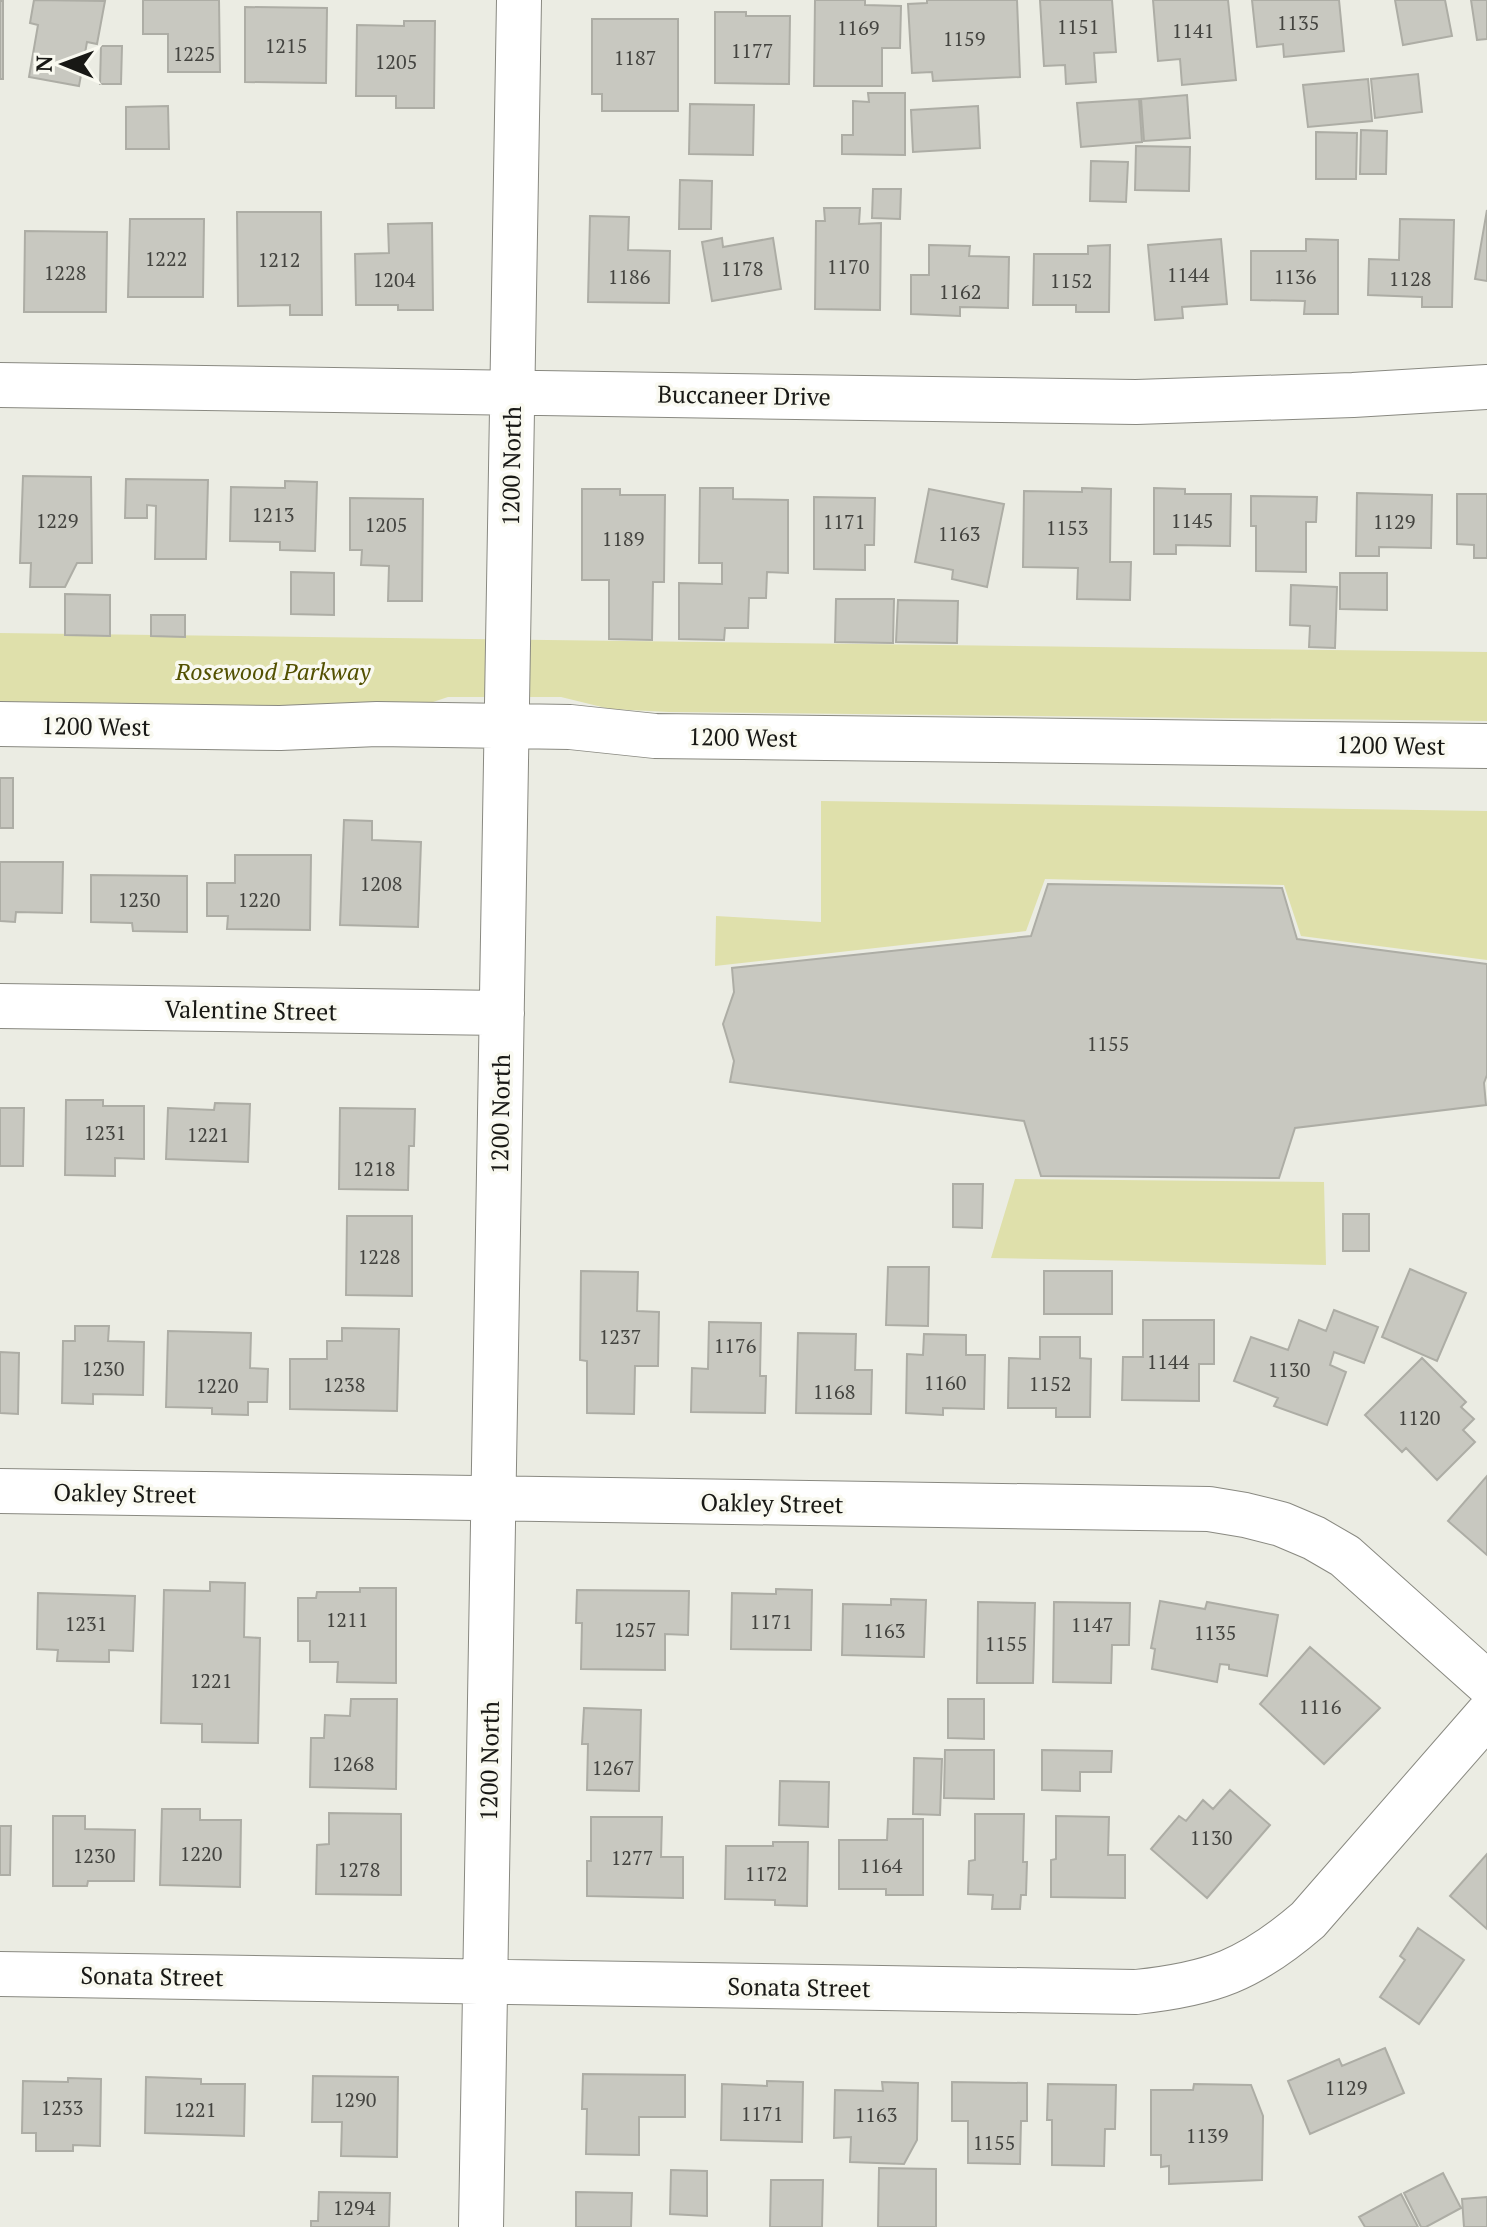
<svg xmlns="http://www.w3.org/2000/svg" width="1487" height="2227" font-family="'PT Serif',serif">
  <rect width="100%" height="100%" fill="#ebece3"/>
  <!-- green -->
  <path fill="#dfe0ab" d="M0,633L1487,652V721L669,712L610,709L561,697H448L427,704L289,707L0,703Z
    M821,801L1487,811V960L1301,936L1284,885L1045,879L1026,931L715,966L716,916L821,922Z
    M1015,1179L1324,1182L1326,1265L991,1258Z"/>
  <!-- building -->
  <path fill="#c8c8c0" stroke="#adada5" stroke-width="2" d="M34,0L105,1L97,44L87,42L79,86L29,77L38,25L30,23Z
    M143,0H219L220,72H168V34H143Z
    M815,0H865V5L901,6L900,48H882V86H814Z
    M927,0H1017L1020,77L933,81L932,72L912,73L908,4L927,3Z
    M1040,0H1112L1116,52L1094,53L1096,82L1066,84L1065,65L1044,66Z
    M1153,0H1228L1236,80L1182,85L1180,59L1158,61Z
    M1252,0H1339L1344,51L1284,57L1283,44L1257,47Z
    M1395,0H1445L1452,36L1403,45Z
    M1471,0H1487V39L1477,40Z
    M0,1H3V79H0Z
    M245,7L327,8L326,83L245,82Z
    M715,12H746V16H790L789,84L715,83Z
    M592,19H678V111H602V94H592Z
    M404,21H435L434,108H396V96H356L357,25L404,26Z
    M101,46H122L121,84H100Z
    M1418,74L1422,112L1375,118L1371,79Z
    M1368,79L1372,121L1308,127L1303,85Z
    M868,93H905V155L842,154V135H853V101L869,102Z
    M1187,95L1190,138L1144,141L1141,99Z
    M1139,99L1142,142L1081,147L1077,103Z
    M690,104L754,105L753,155L689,154Z
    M168,106L169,149H126V107Z
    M978,106L980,148L913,152L911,110Z
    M1361,130L1387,131L1386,174H1360Z
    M1316,132L1357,133L1356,179H1316Z
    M1136,146L1190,147L1189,191L1135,190Z
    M1091,161L1128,162L1126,202L1090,201Z
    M680,180L712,181L711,229H679Z
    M873,189H901L900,219L872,218Z
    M824,208H860L859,224L881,223L880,310L815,309L816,221H825Z
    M1487,210V281L1475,279Z
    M237,212H321L322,315H290V305L238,306Z
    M590,216L629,217L628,250L670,251L669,303L588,302Z
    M130,219H204L203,297H128Z
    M1400,219L1454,220L1452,307H1422V297L1368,295L1369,259L1399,260Z
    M432,223L433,310H398V305H356L355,254L389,253L388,224Z
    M25,231L107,232L106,312H24Z
    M722,238L723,247L773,238L781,289L712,301L702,242Z
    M1221,239L1227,304L1182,307L1183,318L1155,320L1148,245Z
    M1306,239L1338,240V314H1304L1305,301L1251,300V251H1306Z
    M929,245L970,246L969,256L1009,257L1008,308L960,307V316L911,314V275H929Z
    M1110,245L1109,312H1076V305H1033L1034,254H1088V246Z
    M23,476L91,477L92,563H77L65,587H30L31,563H20Z
    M126,479L208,480L206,559H155L156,506L147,505V518H125Z
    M285,481L317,482L315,551L280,550V542L230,541L231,487L285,488Z
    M700,488H733V499L788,500V573L767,572L766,598H749L748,628H725L724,640L679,639V583L722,584V563H699Z
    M1082,488L1111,489L1110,562H1131L1130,600L1077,599L1078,568L1023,567L1024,491L1082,492Z
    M1154,488L1185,489V494H1231L1230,546L1176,545V554H1154Z
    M582,489H620V495H665L664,582H653L652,640L609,639V580H582Z
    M929,489L1004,504L987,587L952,579L953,570L915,562Z
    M1357,493L1432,495L1431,548L1379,547V556H1356Z
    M1457,494H1487V558H1474V545L1457,544Z
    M1251,496L1317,497L1316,522H1306V572L1256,571V526H1251Z
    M814,497L875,498L874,545H865V570L814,569Z
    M350,498L423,499L422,601H388L389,566L361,565L362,550H350Z
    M291,572L334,573V615L291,614Z
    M1340,573H1387V610L1340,609Z
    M1291,585L1337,587L1335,648L1309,647L1310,626L1290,625Z
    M65,594L110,595V636L65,635Z
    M836,599H894L893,643L835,642Z
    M898,600L958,601L957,643L896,642Z
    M151,615H185V637L151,636Z
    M0,778H13V828H0Z
    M344,820L372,821V840L421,842L418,927L340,925Z
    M235,855H311L310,930L227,929L228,916H207V883H235Z
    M0,862H63L62,913L16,912L15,922L0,921Z
    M91,875L187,876V932L133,931L132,923L91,922Z
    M1048,884L1282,888L1297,939L1487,964V1075L1484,1083L1486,1105L1295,1128L1279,1178L1041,1176L1024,1121L730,1082L734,1061L723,1024L734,992L732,968L1031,936Z
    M66,1100H103V1106H144V1159L115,1158V1176L65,1175Z
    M215,1103L250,1104L248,1162L166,1159L168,1108L214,1110Z
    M0,1108H24L23,1166H0Z
    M340,1108L415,1109L414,1146H409L408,1190L339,1189Z
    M953,1184H983L982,1228L953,1227Z
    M1343,1214H1369V1251H1343Z
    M347,1216H412V1296L346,1295Z
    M888,1267H929L928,1326L886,1325Z
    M1410,1269L1466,1293L1437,1361L1382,1337Z
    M581,1271L638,1272L637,1311L659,1312L658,1366H635L634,1414L587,1413V1361L580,1360Z
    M1044,1271H1112V1314H1044Z
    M1334,1310L1378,1327L1364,1363L1334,1352L1330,1365L1346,1372L1327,1425L1274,1406L1278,1398L1234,1381L1251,1337L1288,1350L1299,1320L1326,1331Z
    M1143,1320H1214V1364H1199V1401L1122,1400L1123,1357H1143Z
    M709,1322L761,1323L760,1376H766L765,1413L691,1412L692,1368L708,1369Z
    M75,1326H109L108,1341L144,1342L143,1395L93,1394V1404L62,1403L63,1341H75Z
    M342,1328L399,1329L397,1411L290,1409V1359H327V1341H342Z
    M168,1331L251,1333L250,1368L268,1369L267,1402H248V1415L212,1414V1408L166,1407Z
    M798,1333L856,1334L855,1370H872L871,1414L796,1413Z
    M924,1334L966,1335V1355H985L984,1409L943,1408V1415L906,1413L907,1354L923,1355Z
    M1040,1337H1080V1358L1091,1359L1090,1417H1056V1408H1008L1009,1358L1040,1359Z
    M0,1352L19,1353L18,1414L0,1413Z
    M1422,1358L1466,1402L1461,1407L1474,1419L1463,1430L1475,1442L1437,1480L1406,1448L1402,1452L1365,1415Z
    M1487,1476V1555L1448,1521Z
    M210,1582L245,1583L244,1637L260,1638L258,1743L202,1742V1724L161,1723L164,1590L210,1591Z
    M360,1588H396V1683L337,1682L338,1662H310V1641H298V1598H316L317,1592H360Z
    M776,1589L812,1590L811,1650L731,1649L732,1593L776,1594Z
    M577,1590L689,1591L688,1635L665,1634V1670L581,1669L582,1623H576Z
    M38,1593L135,1596L133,1651L109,1650V1662L57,1661L58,1650L37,1649Z
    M891,1599L926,1600L924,1657L842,1655L843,1604L891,1605Z
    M1160,1601L1205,1609L1207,1602L1278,1615L1267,1676L1229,1669V1665L1220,1664L1217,1682L1152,1669L1155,1649L1151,1648Z
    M978,1602L1035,1603L1033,1683H977Z
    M1054,1602L1130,1603L1129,1645H1112L1111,1683L1053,1682Z
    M1310,1647L1380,1708L1324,1764L1260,1704Z
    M351,1699H397L396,1789L310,1787L311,1738H324L325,1715L350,1716Z
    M948,1699H984V1739L948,1738Z
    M584,1708L641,1710L639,1791L587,1790L588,1744H582Z
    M945,1750H994V1799L944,1798Z
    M1042,1750L1112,1751L1111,1772H1080V1791L1042,1790Z
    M914,1758L942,1759L940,1815L913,1814Z
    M780,1781L829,1782L828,1827L779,1825Z
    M1230,1790L1270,1825L1207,1898L1151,1849L1179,1816L1186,1821L1203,1800L1213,1809Z
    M162,1809H200V1820H241L240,1887L160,1885Z
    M329,1813L401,1814V1895L316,1894L317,1845L329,1844Z
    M975,1814H1024L1023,1862H1027L1026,1895H1021L1020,1909H992L993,1895L968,1894L969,1861L975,1860Z
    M53,1816H85V1829L135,1830L134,1881H88L87,1886H53Z
    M1056,1816L1109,1817L1108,1855H1125V1898L1051,1897V1860L1056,1859Z
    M591,1817H662L661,1857H683V1898L587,1896V1861H591Z
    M888,1819H923V1895H886V1889H839V1840H887Z
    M0,1826H11L10,1875H0Z
    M773,1842H808L807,1906L775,1905V1900L725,1899L726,1846H773Z
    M1487,1854V1929L1450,1896Z
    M1418,1928L1464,1960L1419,2024L1380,1997L1405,1960L1400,1956Z
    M1385,2048L1404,2093L1310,2134L1288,2081L1339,2059L1342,2066Z
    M583,2074L685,2075V2117H639V2155L586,2154L587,2109H582Z
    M313,2076L398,2077L397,2157L341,2156L342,2122H312Z
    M146,2077L201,2079V2084H245L244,2136L145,2133Z
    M68,2078L101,2079L100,2146L73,2145V2151H36V2133H22L23,2081L68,2082Z
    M767,2081L803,2082L802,2142L721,2140L722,2084L767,2086Z
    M882,2082L918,2083L917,2140L904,2164L850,2162L851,2137L834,2138L835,2090L883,2091Z
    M952,2082L1027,2083V2121H1021L1020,2164L968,2163V2121H952Z
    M1048,2084L1116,2085L1115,2129H1105L1104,2166L1052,2165V2120H1047Z
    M1194,2084L1251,2085L1263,2116L1262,2180L1169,2184V2166L1161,2167V2155H1151V2090H1193Z
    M879,2168L936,2169V2227H878Z
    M671,2170L707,2171V2216L670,2214Z
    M1443,2173L1461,2208L1426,2227H1421L1404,2193Z
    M771,2180H823L822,2227H770Z
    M319,2192L390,2193L389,2227H311V2221H318Z
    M576,2192L632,2193L631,2227H576Z
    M1401,2194L1418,2227H1365L1359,2217Z
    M1487,2197V2227H1464L1462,2199Z"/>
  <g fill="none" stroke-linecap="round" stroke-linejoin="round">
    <defs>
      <path id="minor" d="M0,385L1136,402L1353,395L1487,387
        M0,724L280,728L377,724L570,727L655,736L1487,746
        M0,1006L502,1013
        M0,1491L1209,1509L1245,1515L1281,1524L1314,1538L1345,1556L1487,1683
        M0,1974L1136,1992C1212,1984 1250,1970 1308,1920L1487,1715
        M481,2227L519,0"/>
    </defs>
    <!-- minor casing -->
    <use href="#minor" stroke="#898981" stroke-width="46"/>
    <!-- minor -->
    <use href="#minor" stroke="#fff" stroke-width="44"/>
  </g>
  <g text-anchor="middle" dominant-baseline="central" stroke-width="7" stroke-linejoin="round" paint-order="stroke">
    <!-- number labels -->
    <g font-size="20" fill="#444440">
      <text x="1298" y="22">1135</text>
      <text x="1078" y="26">1151</text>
      <text x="858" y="27">1169</text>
      <text x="1193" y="30">1141</text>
      <text x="964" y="38">1159</text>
      <text x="286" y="45">1215</text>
      <text x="752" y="50">1177</text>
      <text x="194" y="53">1225</text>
      <text x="635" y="57">1187</text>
      <text x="396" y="61">1205</text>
      <text x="166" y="258">1222</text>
      <text x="279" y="259">1212</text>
      <text x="848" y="266">1170</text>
      <text x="742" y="268">1178</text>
      <text x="65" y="272">1228</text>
      <text x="1188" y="274">1144</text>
      <text x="629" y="276">1186</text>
      <text x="1295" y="276">1136</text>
      <text x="1410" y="278">1128</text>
      <text x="394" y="279">1204</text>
      <text x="1071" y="280">1152</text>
      <text x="960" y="291">1162</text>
      <text x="273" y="514">1213</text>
      <text x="57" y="520">1229</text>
      <text x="1192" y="520">1145</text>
      <text x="844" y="521">1171</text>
      <text x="1394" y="521">1129</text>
      <text x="386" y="524">1205</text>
      <text x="1067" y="527">1153</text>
      <text x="959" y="533">1163</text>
      <text x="623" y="538">1189</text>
      <text x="381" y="883">1208</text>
      <text x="139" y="899">1230</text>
      <text x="259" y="899">1220</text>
      <text x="1108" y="1043">1155</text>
      <text x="105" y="1132">1231</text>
      <text x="208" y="1134">1221</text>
      <text x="374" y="1168">1218</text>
      <text x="379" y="1256">1228</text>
      <text x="620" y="1336">1237</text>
      <text x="735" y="1345">1176</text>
      <text x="1168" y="1361">1144</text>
      <text x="103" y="1368">1230</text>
      <text x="1289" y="1369">1130</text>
      <text x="945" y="1382">1160</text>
      <text x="1050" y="1383">1152</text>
      <text x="344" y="1384">1238</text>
      <text x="217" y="1385">1220</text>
      <text x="834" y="1391">1168</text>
      <text x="1419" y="1417">1120</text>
      <text x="347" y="1619">1211</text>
      <text x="771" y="1621">1171</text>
      <text x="86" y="1623">1231</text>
      <text x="1092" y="1624">1147</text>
      <text x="635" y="1629">1257</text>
      <text x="884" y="1630">1163</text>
      <text x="1215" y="1632">1135</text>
      <text x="1006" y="1643">1155</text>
      <text x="211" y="1680">1221</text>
      <text x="1320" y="1706">1116</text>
      <text x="353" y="1763">1268</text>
      <text x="613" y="1767">1267</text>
      <text x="1211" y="1837">1130</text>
      <text x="201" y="1853">1220</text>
      <text x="94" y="1855">1230</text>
      <text x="632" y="1857">1277</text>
      <text x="881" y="1865">1164</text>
      <text x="359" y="1869">1278</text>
      <text x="766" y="1873">1172</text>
      <text x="1346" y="2087">1129</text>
      <text x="355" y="2099">1290</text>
      <text x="62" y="2107">1233</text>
      <text x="195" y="2109">1221</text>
      <text x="762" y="2113">1171</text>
      <text x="876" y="2114">1163</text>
      <text x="1207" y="2135">1139</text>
      <text x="994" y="2142">1155</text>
      <text x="354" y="2207">1294</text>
    </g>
    <!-- street labels -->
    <g font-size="24" fill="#181815" stroke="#f9f9f0">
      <text transform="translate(744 395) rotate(1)">Buccaneer Drive</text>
      <text transform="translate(511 466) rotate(-89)">1200 North</text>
      <text transform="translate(96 726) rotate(1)">1200 West</text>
      <text transform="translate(743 737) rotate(1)">1200 West</text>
      <text transform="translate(1391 745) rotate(1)">1200 West</text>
      <text transform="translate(251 1010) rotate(1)">Valentine Street</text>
      <text transform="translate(500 1114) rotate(-89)">1200 North</text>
      <text transform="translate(125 1493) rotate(1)">Oakley Street</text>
      <text transform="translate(772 1503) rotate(1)">Oakley Street</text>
      <text transform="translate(489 1761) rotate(-89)">1200 North</text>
      <text transform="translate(152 1976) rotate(1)">Sonata Street</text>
      <text transform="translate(799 1987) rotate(1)">Sonata Street</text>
    </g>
    <!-- park labels -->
    <g font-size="24" font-style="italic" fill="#525000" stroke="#f9f9f0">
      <text x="273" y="671">Rosewood Parkway</text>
    </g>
  </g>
  <!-- north arrow -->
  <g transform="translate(64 64) rotate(271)" stroke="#f9f9f0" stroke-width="6" paint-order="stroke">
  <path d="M0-6L14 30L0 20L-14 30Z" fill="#181815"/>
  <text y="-12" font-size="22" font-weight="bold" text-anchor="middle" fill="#181815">N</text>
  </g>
</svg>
